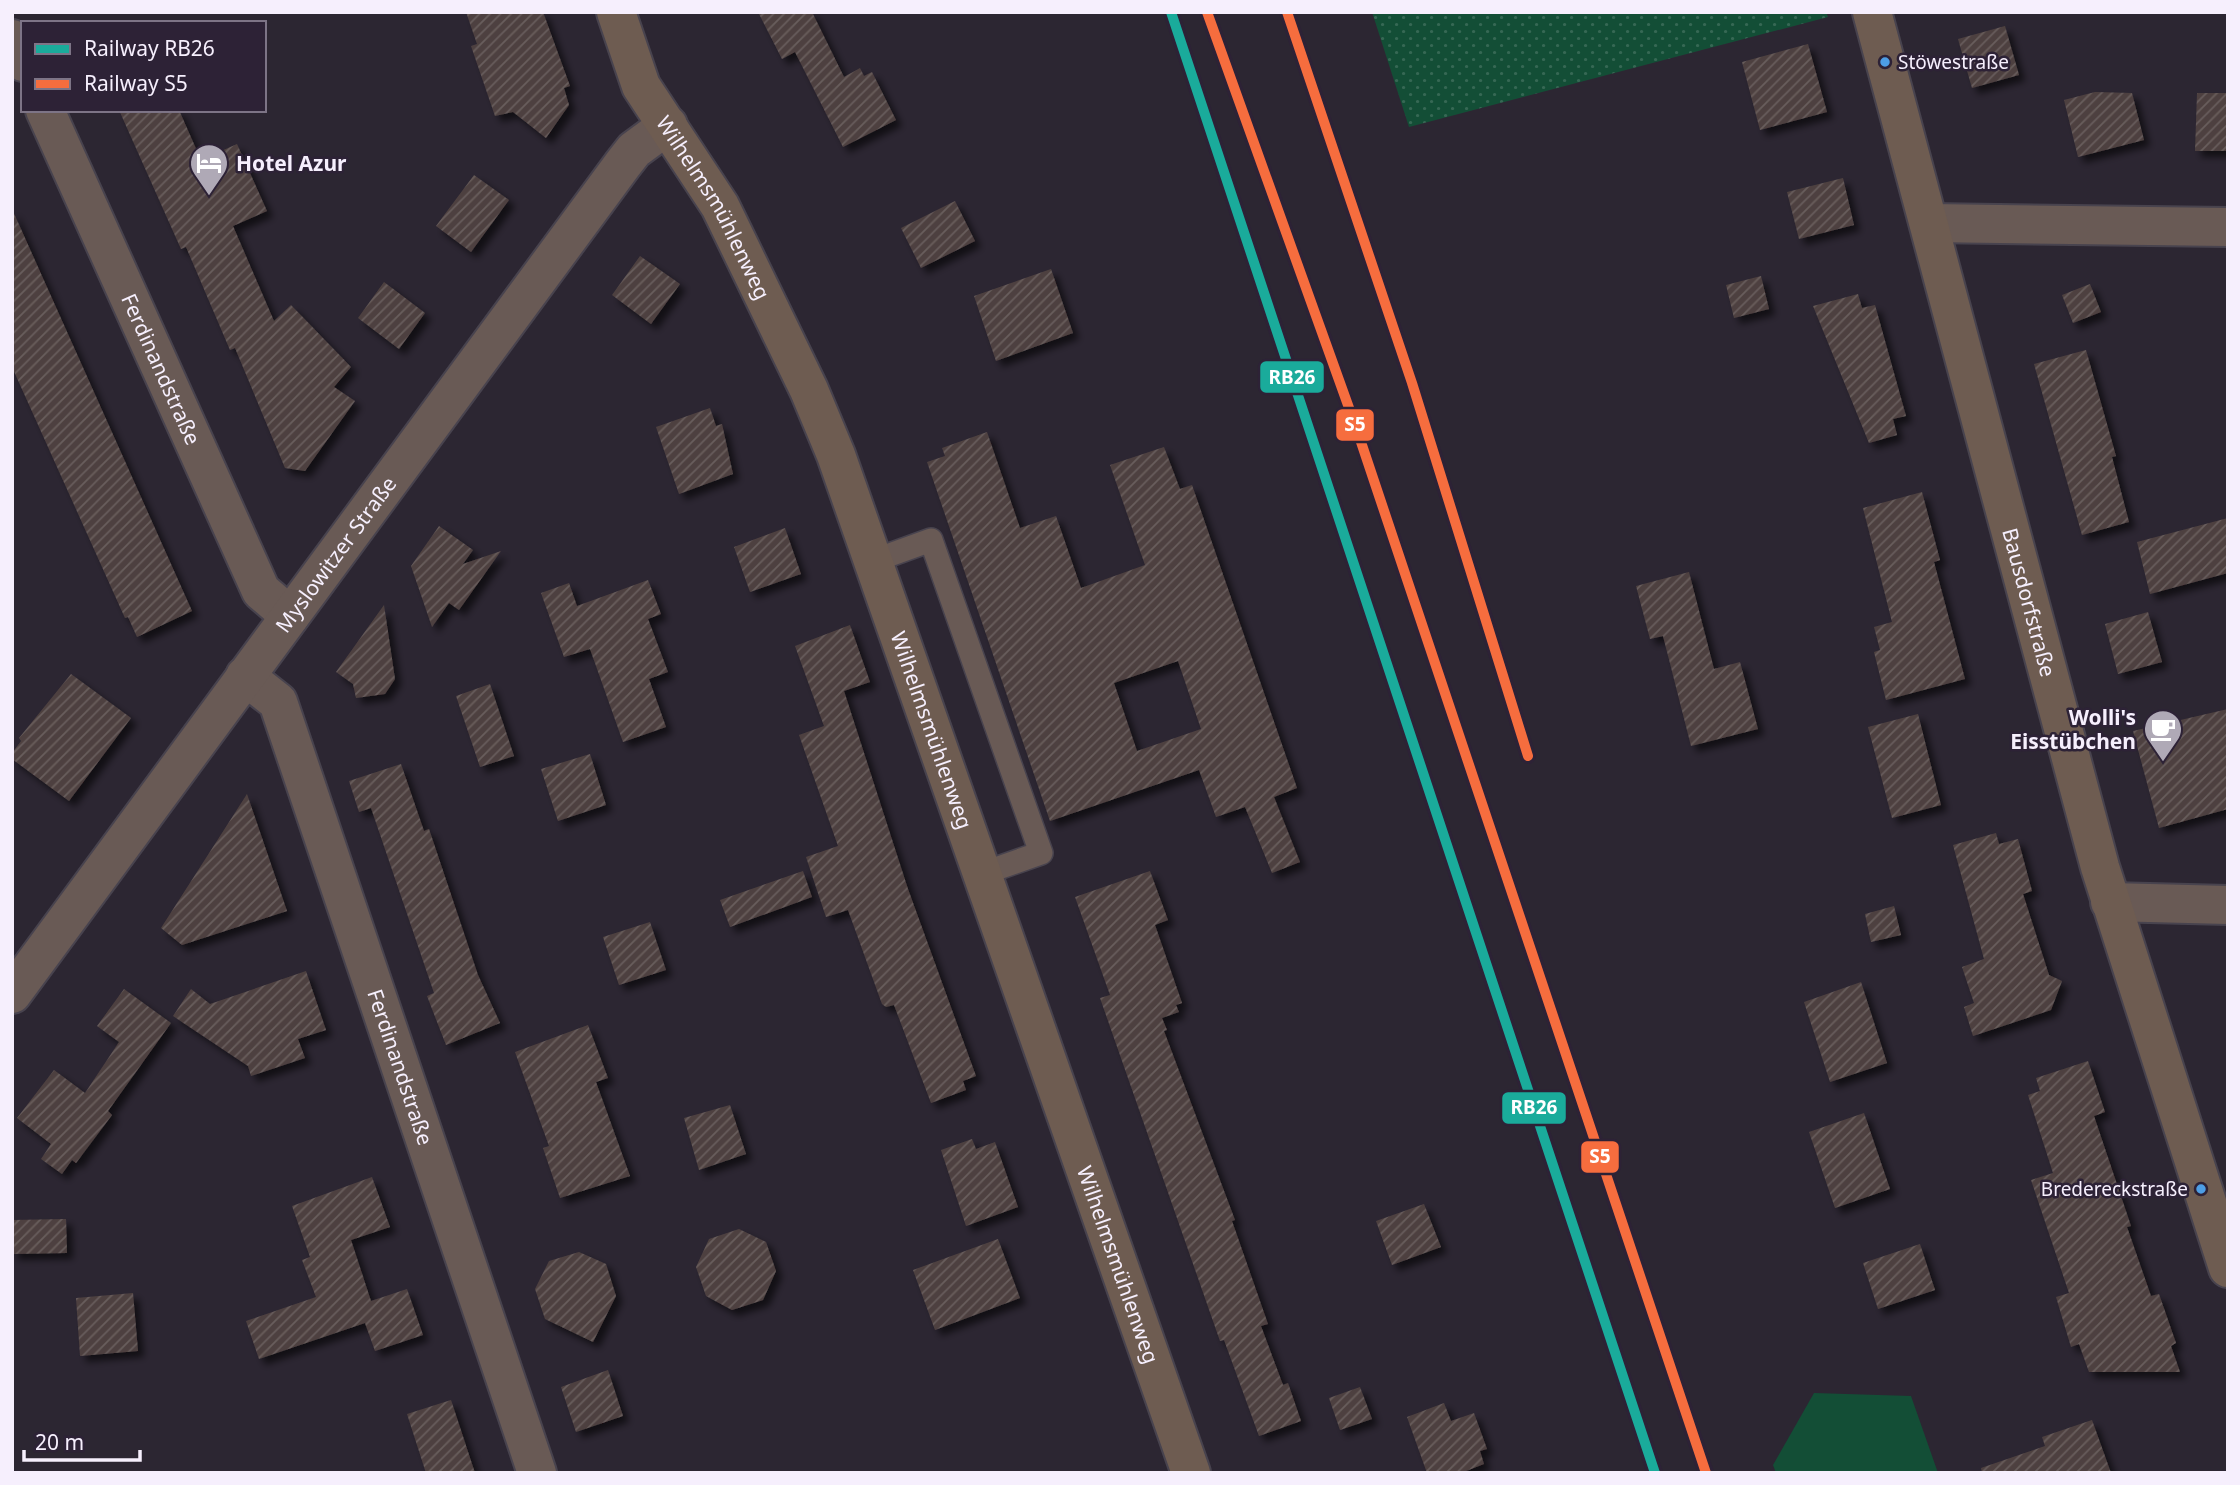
<svg xmlns="http://www.w3.org/2000/svg" width="2240" height="1485" font-family="'Noto Sans',sans-serif">
  <defs>
    <pattern id="park-dots" width="8" height="8" patternUnits="userSpaceOnUse" patternTransform="scale(1.75)"><rect width="8" height="8" fill="#134e36"/><path d="M2 2h.1M6 6h.1" fill="none" stroke="#366854" stroke-width="1.8" stroke-linecap="round"/></pattern>
    <pattern id="building-hatch" width="6" height="6" patternUnits="userSpaceOnUse" patternTransform="scale(1.75)"><rect width="6" height="6" fill="#4e4140"/><path d="M-1 1l2-2M0 6l6-6M5 7l2-2" fill="none" stroke="#685d5c"/></pattern>
    <filter id="shadow"><feDropShadow dx="6" dy="6" stdDeviation="3.5" flood-color="#0009"/></filter>
  </defs>
  <rect width="100%" height="100%" fill="#2c2632"/>
  <!-- green -->
  <path fill="#134e36" d="M1814,1393L1911,1396L1938,1473H1776L1773,1465Z"/>
  <!-- park -->
  <path fill="url(#park-dots)" d="M1372,12H1826L1828,17L1409,127Z"/>
  <!-- building -->
  <path fill="url(#building-hatch)" fill-rule="evenodd" filter="url(#shadow)" d="M466,12H543L570,86L564,88L569,105L546,138L513,112L495,116L471,46L477,44Z
    M758,12H812L844,77L860,68L864,76L872,72L896,120L843,147L795,52L782,59Z
    M2005,26L2019,75L1972,88L1958,39Z
    M1808,44L1827,112L1760,130L1742,62Z
    M2095,92L2132,93L2144,140L2078,157L2064,100Z
    M2197,93H2228V151H2195Z
    M119,110H179L201,160L237,144L267,211L233,226L274,321L291,305L351,367L334,387L355,401L305,471L285,468L235,348L230,350L186,247L181,249Z
    M474,175L509,200L471,252L436,226Z
    M1843,178L1854,225L1799,239L1787,192Z
    M955,201L975,241L921,268L901,228Z
    M12,209L192,611L137,637L128,617L125,618L12,367Z
    M640,256L680,284L651,324L612,295Z
    M1051,269L1073,333L996,361L974,296Z
    M1761,276L1769,309L1734,318L1726,285Z
    M384,282L425,313L399,349L358,318Z
    M2090,284L2101,312L2073,323L2062,295Z
    M1858,294L1862,308L1875,305L1906,416L1893,419L1897,435L1869,443L1813,306Z
    M2086,350L2116,456L2112,457L2129,522L2082,535L2034,364Z
    M710,408L716,426L722,424L733,474L679,494L656,427Z
    M987,432L1020,528L1056,516L1081,588L1145,565L1110,465L1164,447L1180,489L1192,485L1297,788L1274,797L1300,862L1272,873L1245,807L1216,817L1199,770L1050,821L927,462L945,456L942,448ZM1178,661L1201,729L1137,751L1114,683Z
    M1922,492L1940,560L1934,562L1965,679L1886,700L1874,652L1880,650L1874,627L1892,622L1863,508Z
    M2228,518V573L2150,594L2137,542Z
    M439,526L473,550L463,564L501,551L459,610L449,603L432,627L411,566Z
    M785,528L801,574L750,592L734,547Z
    M1689,572L1714,669L1740,662L1758,729L1691,746L1663,636L1650,639L1636,586Z
    M648,580L661,614L648,619L668,672L649,679L666,727L623,742L590,649L564,657L541,593L569,583L577,606Z
    M384,605L395,679L385,694L356,698L353,684L336,672Z
    M2148,612L2162,662L2118,674L2105,624Z
    M850,625L870,682L844,691L908,889L976,1076L963,1081L966,1090L931,1103L894,1005L886,1007L882,1004L848,910L826,917L806,857L838,846L799,735L824,726L795,646Z
    M71,674L131,718L69,801L12,759V753L21,741L19,738Z
    M490,684L514,756L480,767L456,696Z
    M2228,709V809L2159,828L2133,731Z
    M1918,714L1941,805L1892,818L1868,727Z
    M590,754L606,805L558,821L541,769Z
    M401,764L424,831L429,829L478,975L500,1023L446,1045L427,996L434,993L371,808L359,812L349,781Z
    M247,794L287,911L182,945L161,928Z
    M1996,833L1999,844L2018,839L2032,891L2023,894L2049,975L2062,981L2051,1010L1973,1036L1964,1007L1974,1003L1962,967L1984,959L1953,845Z
    M803,871L812,897L730,927L720,900Z
    M1150,871L1168,920L1155,925L1182,1003L1176,1005L1179,1012L1162,1018L1167,1030L1164,1031L1235,1220L1232,1221L1268,1324L1261,1326L1283,1385L1288,1383L1301,1421L1259,1436L1224,1340L1220,1341L1100,998L1110,995L1075,897Z
    M1894,906L1901,935L1871,942L1865,914Z
    M650,922L666,970L619,985L603,937Z
    M306,971L326,1030L298,1039L305,1058L251,1076L248,1066L173,1016L191,989L210,1004Z
    M1861,982L1887,1063L1830,1082L1804,1002Z
    M124,989L171,1023L108,1111L112,1115L76,1163L72,1160L62,1174L41,1159L51,1144L17,1118L54,1070L85,1093L119,1042L97,1026Z
    M588,1025L608,1078L596,1082L630,1176L560,1198L543,1148L549,1146L515,1052Z
    M2088,1061L2105,1112L2094,1116L2131,1226L2127,1227L2151,1296L2159,1294L2176,1343L2171,1346L2180,1372H2089L2079,1344L2071,1347L2056,1297L2069,1293L2031,1180L2053,1173L2028,1095L2040,1091L2036,1078Z
    M730,1105L746,1154L699,1170L684,1118Z
    M1864,1113L1890,1189L1835,1208L1809,1132Z
    M972,1139L976,1149L995,1142L1018,1207L966,1226L941,1150Z
    M372,1177L390,1227L351,1240L371,1301L407,1289L423,1335L375,1351L365,1323L259,1359L246,1321L316,1297L302,1260L310,1257L292,1206Z
    M1424,1204L1441,1247L1392,1265L1376,1221Z
    M66,1219L67,1253L12,1254V1220Z
    M739,1229L766,1242L776,1271L763,1300L732,1310L706,1296L696,1267L709,1239Z
    M998,1239L1020,1298L935,1330L913,1270Z
    M1920,1244L1935,1290L1878,1309L1863,1263Z
    M579,1252L606,1264L616,1296L593,1342L545,1319L535,1289L549,1261Z
    M133,1293L138,1351L80,1356L76,1298Z
    M608,1370L623,1416L576,1432L561,1387Z
    M1360,1387L1372,1419L1340,1430L1329,1398Z
    M451,1400L475,1473H426L407,1414Z
    M1444,1403L1451,1421L1474,1413L1487,1449L1480,1451L1484,1464L1461,1473H1427L1407,1417Z
    M2092,1420L2111,1473H1982L1981,1468L2045,1446L2042,1437Z"/>
  <g fill="none" stroke-linecap="round" stroke-linejoin="round">
    <defs>
      <path id="lane" d="M873,561L931,540L1041,853L984,873"/>
      <g id="street">
        <path d="M12,39L23,62"/>
        <path id="s1" d="M45,110L261,591L290,616"/>
        <path d="M1929,223L2228,227"/>
        <path id="s2" d="M245,676L278,702L537,1473"/>
        <path d="M2110,902L2228,905"/>
        <path id="s3" d="M12,994L623,164L634,150L668,125"/>
      </g>
      <g id="secondary">
        <path id="s4" d="M616,12L641,86L720,206L809,390L836,455L1191,1473"/>
        <path id="s5" d="M1872,12L2100,867L2228,1268"/>
      </g>
    </defs>
    <!-- lane casing -->
    <use href="#lane" stroke="#48434e" stroke-width="26"/>
    <!-- street casing -->
    <use href="#street" stroke="#48434e" stroke-width="42"/>
    <!-- secondary casing -->
    <use href="#secondary" stroke="#48434e" stroke-width="42"/>
    <!-- lane -->
    <use href="#lane" stroke="#695a55" stroke-width="23"/>
    <!-- street -->
    <use href="#street" stroke="#695a55" stroke-width="38"/>
    <!-- secondary -->
    <use href="#secondary" stroke="#6e5c51" stroke-width="38"/>
    <defs>
      <path id="rail-1" d="M1171,12L1655,1473"/>
      <path id="rail-2" d="M1207,12L1358,433L1706,1473
        M1287,12L1412,383L1528,756"/>
    </defs>
    <!-- rail-1 casing -->
    <use href="#rail-1" stroke="#2d2236" stroke-width="16"/>
    <!-- rail-2 casing -->
    <use href="#rail-2" stroke="#2d2236" stroke-width="16"/>
    <!-- rail-1 -->
    <use href="#rail-1" stroke="#1aab9b" stroke-width="10"/>
    <!-- rail-2 -->
    <use href="#rail-2" stroke="#f66d3e" stroke-width="10"/>
  </g>
  <!-- icons -->
  <defs>
    <symbol id="hotel-pin" viewBox="-11 -11 22 30"><path d="M0 17L-7.5 6A9.5 9.5 0 1 1 7.5 6Z" fill="#afa9b6" stroke="#2d2236"/><path d="M-6-4.5h1.5V1H6V5H4.5V3h-9V5H-6ZM-4 0a1.8 1.8 0 1 1 3.6 0ZM.5 0V-2.5h3Q6-2.5 6 0Z" fill="#fff"/></symbol>
    <symbol id="cafe-pin" viewBox="-11 -11 22 30"><path d="M0 17L-7.5 6A9.5 9.5 0 1 1 7.5 6Z" fill="#afa9b6" stroke="#2d2236"/><path d="M-5.5-4.5H6V0H3Q3 3.5 0 3.5H-2.5Q-5.5 3.5-5.5 0ZM3-3.2v2h1.7v-2ZM-6 4.5H4V6H-6Z" fill="#fff"/></symbol>
  </defs>
  <g fill-rule="evenodd">
    <use href="#hotel-pin" x="187" y="141" width="44" height="60"/>
    <use href="#cafe-pin" x="2141" y="707" width="44" height="60"/>
  </g>
  <!-- markers -->
  <g fill="#4d9ee5" stroke="#2d2236" stroke-width="2.5">
    <circle cx="1885" cy="62" r="6"/>
    <circle cx="2201" cy="1189" r="6"/>
  </g>
  <g text-anchor="middle" dominant-baseline="central" stroke-width="5" stroke-linejoin="round" paint-order="stroke">
    <!-- bus labels -->
    <g font-size="19" fill="#f6effd" stroke="#2d2236" text-anchor="start">
      <text x="1898" y="62">Stöwestraße</text>
      <text x="2188" y="1189" text-anchor="end">Bredereckstraße</text>
    </g>
    <!-- poi labels -->
    <g font-size="21" font-weight="bold" fill="#f6effd" stroke="#2d2236" text-anchor="start">
      <text x="236" y="163">Hotel Azur</text>
      <text x="2136" y="717" text-anchor="end">Wolli's<tspan x="2136" dy="24">Eisstübchen</tspan></text>
    </g>
    <!-- street labels -->
    <g font-size="21" fill="#f6effd" stroke="#2d2236">
      <text stroke="none"><textPath href="#s4" startOffset="220">Wilhelmsmühlenweg</textPath></text>
      <text stroke="none"><textPath href="#s1" startOffset="284">Ferdinandstraße</textPath></text>
      <text stroke="none"><textPath href="#s3" startOffset="546">Myslowitzer Straße</textPath></text>
      <text stroke="none"><textPath href="#s5" startOffset="611">Bausdorfstraße</textPath></text>
      <text stroke="none"><textPath href="#s4" startOffset="788">Wilhelmsmühlenweg</textPath></text>
      <text stroke="none"><textPath href="#s2" startOffset="427">Ferdinandstraße</textPath></text>
      <text stroke="none"><textPath href="#s4" startOffset="1354">Wilhelmsmühlenweg</textPath></text>
    </g>
  </g>
  <g stroke="#2d2236" stroke-width="2.5">
    <rect x="1259" y="360" width="66" height="34" rx="7" fill="#1aab9b"/>
    <rect x="1335" y="408" width="40" height="34" rx="7" fill="#f66d3e"/>
    <rect x="1501" y="1091" width="66" height="34" rx="7" fill="#1aab9b"/>
    <rect x="1580" y="1140" width="40" height="34" rx="7" fill="#f66d3e"/>
  </g>
  <g font-size="19" text-anchor="middle" font-weight="bold" fill="#fff">
    <text x="1292" y="384">RB26</text>
    <text x="1355" y="431">S5</text>
    <text x="1534" y="1114">RB26</text>
    <text x="1600" y="1163">S5</text>
  </g>
  <!-- border -->
  <rect width="2240" height="1485" fill="none" stroke="#f6effd" stroke-width="28"/>
  <!-- legend -->
  <rect x="21" y="21" width="245" height="91" fill="#2d2236" stroke="#7d7486" stroke-width="2"/>
  <rect x="35" y="44" width="35" height="10" fill="#1aab9b" stroke="#7d7486" stroke-width="2"/>
  <text x="84" y="56" font-size="21" fill="#f6effd">Railway RB26</text>
  <rect x="35" y="79" width="35" height="10" fill="#f66d3e" stroke="#7d7486" stroke-width="2"/>
  <text x="84" y="91" font-size="21" fill="#f6effd">Railway S5</text>
  <!-- scale -->
  <path d="M24 1450v10h116v-10" fill="none" stroke="#f6effd" stroke-width="3.5"/>
  <text x="35" y="1450" font-size="21" fill="#f6effd" stroke="#2d2236" stroke-width="5" paint-order="stroke">20 m</text>
</svg>
